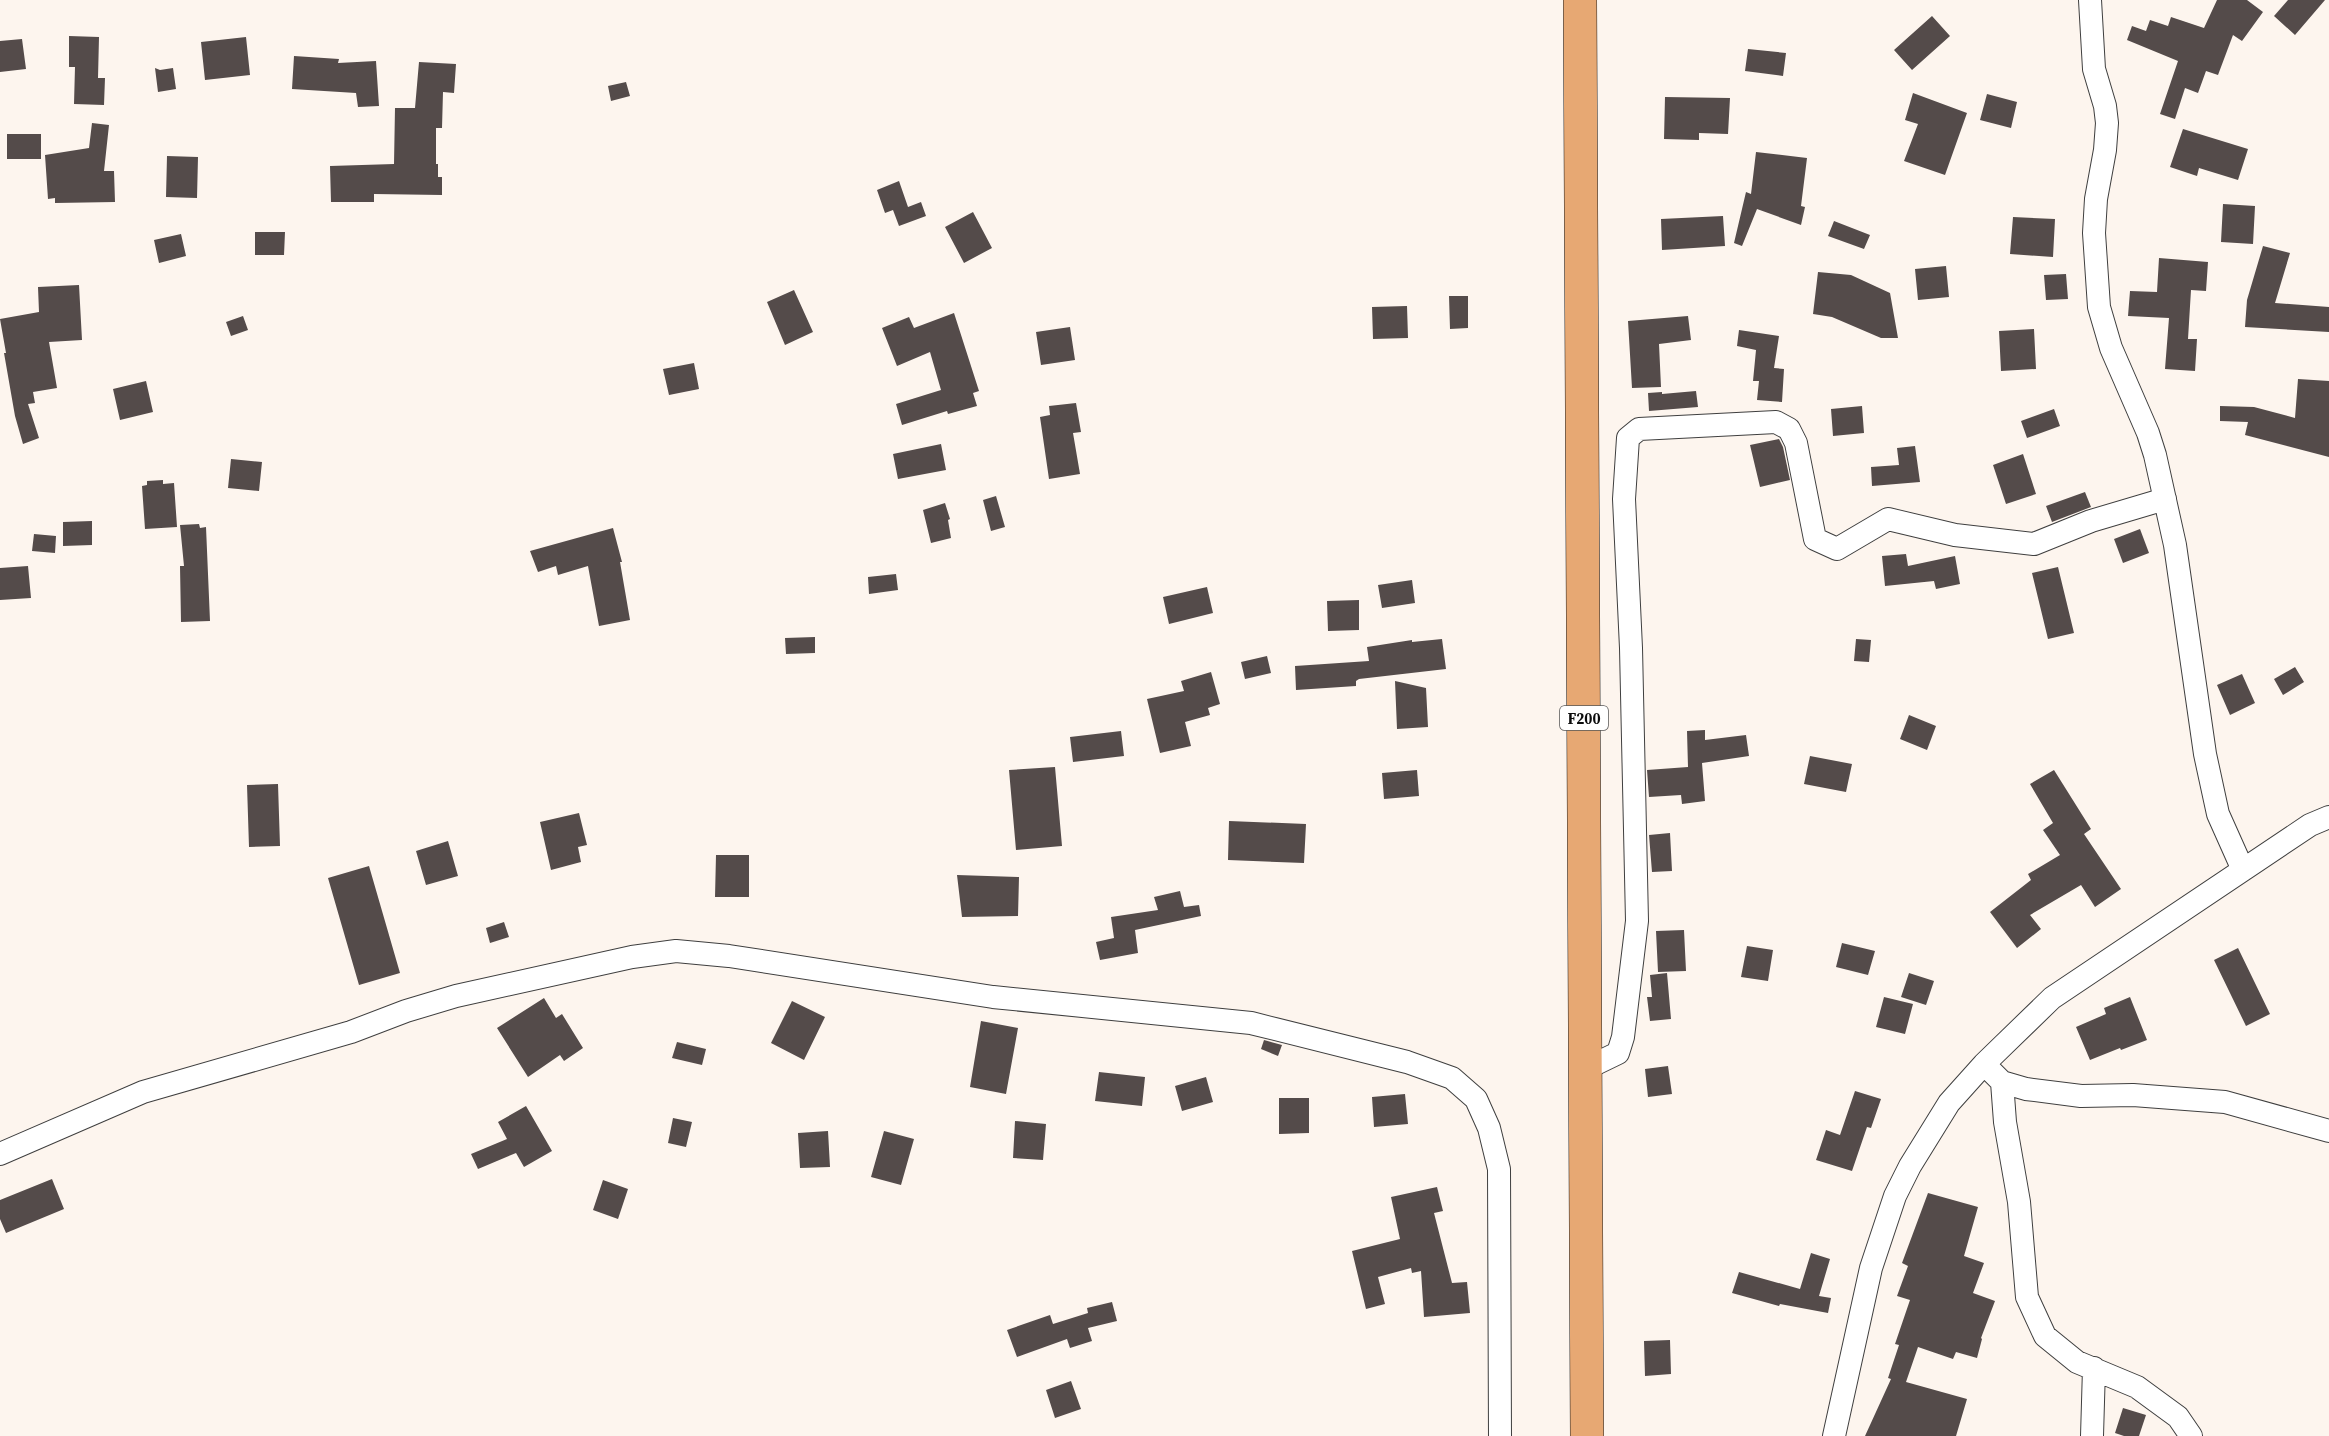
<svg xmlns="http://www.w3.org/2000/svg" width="2329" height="1436" font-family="'Source Serif 4',serif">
  <rect width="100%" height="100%" fill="#fdf5ee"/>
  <!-- building -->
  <path fill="#544b4a" d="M2217,0H2247L2263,12L2242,41L2233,35L2218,75L2206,71L2198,93L2185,88L2175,119L2160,114L2178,61L2127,40L2132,26L2146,31L2150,20L2168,26L2171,17L2204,28Z
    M2288,0H2325L2295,35L2274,16Z
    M1932,16L1950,36L1912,70L1894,50Z
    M69,36L99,37L98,78H105L104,105L74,104L75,67H69Z
    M246,37L250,75L205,80L201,42Z
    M22,39L26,69L0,72V41Z
    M1748,49L1786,53L1783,76L1745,71Z
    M294,56L339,59L338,63L376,61L379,106L358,107L356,93L292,89Z
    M419,62L456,64L454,93L443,92L442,128H436V164H438V177H442V195L374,194V202H331L330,166L394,164L395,108H415Z
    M155,68L160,70L173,68L176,89L158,92Z
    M626,82L630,96L611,101L608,86Z
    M1913,93L1967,113L1945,175L1904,161L1918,124L1905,120Z
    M1987,94L2017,102L2011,128L1980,120Z
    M1665,97L1730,98L1728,134L1699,133V140L1664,139Z
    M92,123L109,125L104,171H114L115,202L55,203V198L48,199L45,155L89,148Z
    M2183,129L2248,149L2238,180L2199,168L2197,176L2170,167Z
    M7,134H41V159H7Z
    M1756,152L1807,158L1801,206L1805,207L1801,225L1757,209L1742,246L1734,243L1746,192L1751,194Z
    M167,156L198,157L197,198L166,197Z
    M899,181L908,207L921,202L926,216L899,226L893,210L885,213L877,190Z
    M2223,204L2255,206L2253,244L2221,242Z
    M973,212L992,248L964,263L945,227Z
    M1723,216L1725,246L1662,250L1661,219Z
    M2013,217L2055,219L2053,257L2010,254Z
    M1834,221L1870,235L1864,249L1828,236Z
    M255,232H285L284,255H255Z
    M181,234L186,256L159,263L154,240Z
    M2263,246L2290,253L2275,303L2329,307V332L2245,327L2247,300Z
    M2159,258L2208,262L2206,291L2191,290L2188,339H2197L2195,371L2165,369L2169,318L2128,316L2130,291L2157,292Z
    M1946,266L1949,297L1918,300L1915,269Z
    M1818,272L1851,275L1890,293L1898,338H1881L1832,317L1813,314Z
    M2066,274L2068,299L2046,300L2044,275Z
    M79,285L82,340L49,342L57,388L33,392L35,403L28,404L39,438L23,444L15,416L4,353H6L0,319L39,312L38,287Z
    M794,290L813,332L785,345L767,302Z
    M1449,296H1468V328L1450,329Z
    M1407,306L1408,338L1373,339L1372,307Z
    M954,313L979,391L973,393L977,406L948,414L947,411L902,425L896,404L941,390L930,352L897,366L882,328L909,317L914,328Z
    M243,316L248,330L231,336L226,322Z
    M1688,316L1691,340L1659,344L1661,387L1632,388L1628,321Z
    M1070,327L1075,360L1041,365L1036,332Z
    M2034,329L2036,369L2001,371L1999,331Z
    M1739,330L1779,336L1774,368L1784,369L1782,402L1757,400L1759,381H1753L1756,350L1737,346Z
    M694,363L699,389L669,395L663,369Z
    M2298,379L2329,381V457L2245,435L2248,422L2220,421V406L2254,407L2295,418Z
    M146,381L153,412L120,420L113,389Z
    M1696,391L1698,407L1649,411L1648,393L1662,392V394Z
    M1076,403L1081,432L1073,433L1080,474L1049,479L1040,417L1050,415L1049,406Z
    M1862,406L1864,433L1833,436L1831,409Z
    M2054,409L2060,426L2027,438L2021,421Z
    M1779,439L1783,447L1790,480L1760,487L1750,445Z
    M941,444L946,470L898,479L893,454Z
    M1915,446L1920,482L1872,486L1871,467L1899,465L1897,448Z
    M2023,454L2036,494L2006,504L1993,465Z
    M231,459L262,462L259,491L228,488Z
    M163,480V484L174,483L177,527L145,529L142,486L147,485V481Z
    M2085,492L2091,507L2052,522L2046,506Z
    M996,496L1005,527L991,531L983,500Z
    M945,503L950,519L948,520L951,538L931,543L923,510Z
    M92,521V545L63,546V522Z
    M199,524L200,528L206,527L210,621L181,622L180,566H184L180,525Z
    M613,528L622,562H620L630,620L599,626L588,566L558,575L556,566L538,572L530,551Z
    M2140,529L2149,553L2123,563L2114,539Z
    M34,534L56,536L55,553L32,551Z
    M1906,554L1908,566L1955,556L1960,584L1936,589L1934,581L1885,586L1882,556Z
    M28,566L31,598L0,600V568Z
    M2058,567L2074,633L2048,639L2032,573Z
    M896,574L898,590L869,594L868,577Z
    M1412,580L1415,603L1382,608L1378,585Z
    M1207,587L1213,613L1169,624L1163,597Z
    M1359,600V630L1328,631L1327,601Z
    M815,637V653L786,654L785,638Z
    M1442,639L1446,669L1359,679L1356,681V686L1296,690L1295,666L1369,661L1367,647L1412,640V642Z
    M1856,639L1871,640L1869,662L1854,661Z
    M1267,656L1271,673L1245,679L1241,662Z
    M2295,667L2304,682L2283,695L2274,679Z
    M1211,672L1220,704L1208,708L1210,715L1185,722L1191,746L1160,753L1147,699L1184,691L1181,681Z
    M2242,674L2255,703L2230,715L2217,685Z
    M1395,681L1426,688L1428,727L1397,729Z
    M1909,715L1936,726L1927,750L1900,739Z
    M1705,730V740L1746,735L1749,756L1702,763L1705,801L1682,804L1681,795L1649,797L1647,770L1688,767L1687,731Z
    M1121,731L1124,756L1073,762L1070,737Z
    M1810,756L1852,764L1846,792L1804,784Z
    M1055,767L1062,846L1016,850L1009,770Z
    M1417,770L1419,796L1384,799L1382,773Z
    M2054,770L2091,829L2084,834L2121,889L2095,907L2081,885L2030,915L2041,929L2017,948L1990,912L2031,880L2028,874L2060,855L2043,830L2053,823L2030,784Z
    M278,784L280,846L249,847L247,785Z
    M579,813L587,845L578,847L581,862L551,870L540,822Z
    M1229,821L1306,824L1304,863L1228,860Z
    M1670,833L1672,871L1652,872L1649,835Z
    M448,841L458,876L426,885L416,851Z
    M716,855H749V897H715Z
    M369,866L400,973L359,985L328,878Z
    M957,875L1019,877L1018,916L962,917Z
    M1180,891L1184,907L1199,905L1201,916L1135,930L1138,953L1100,960L1096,942L1114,938L1111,917L1158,910L1154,897Z
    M504,922L509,937L490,943L486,928Z
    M1684,930L1686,971L1658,972L1656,931Z
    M1842,943L1875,951L1868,975L1836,967Z
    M1747,946L1773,950L1768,981L1741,977Z
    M2238,948L2270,1014L2246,1026L2214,960Z
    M1667,973L1671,1019L1650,1021L1647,997H1652L1650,975Z
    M1909,973L1934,981L1926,1005L1901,997Z
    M1884,997L1913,1004L1905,1034L1876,1027Z
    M2130,997L2147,1040L2121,1050L2120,1048L2090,1060L2076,1027L2106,1014L2104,1008Z
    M544,998L556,1018L562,1014L583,1048L564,1061L560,1055L528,1077L497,1028Z
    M792,1001L825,1017L804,1060L771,1043Z
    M981,1021L1018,1028L1006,1094L970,1087Z
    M1264,1040L1282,1045L1278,1056L1261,1049Z
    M677,1042L706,1049L702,1065L672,1058Z
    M1668,1066L1672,1094L1648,1097L1645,1069Z
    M1099,1072L1145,1077L1142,1106L1095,1101Z
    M1206,1077L1213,1102L1182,1111L1175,1086Z
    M1855,1091L1881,1099L1871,1128L1867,1127L1852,1171L1816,1160L1826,1130L1840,1135Z
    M1405,1094L1408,1124L1374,1127L1372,1097Z
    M1279,1098H1309V1133L1279,1134Z
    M526,1106L552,1151L524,1167L516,1153L478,1169L471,1154L507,1139L498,1122Z
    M673,1118L692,1122L686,1147L668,1143Z
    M1015,1121L1046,1124L1043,1160L1013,1158Z
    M828,1131L830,1167L800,1168L798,1133Z
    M884,1131L914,1139L901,1185L871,1177Z
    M52,1179L64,1209L6,1233L0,1219V1200Z
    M603,1180L628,1189L618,1219L593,1210Z
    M1437,1187L1443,1211L1434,1213L1452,1283L1467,1282L1470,1313L1424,1317L1421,1271L1412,1273L1411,1268L1378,1277L1385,1304L1366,1309L1352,1251L1400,1239L1391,1197Z
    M1928,1193L1978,1207L1964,1256L1984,1263L1973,1293L1995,1301L1981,1338L1982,1339L1977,1358L1956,1352L1953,1359L1918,1347L1906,1382L1967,1399L1956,1436H1865L1891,1379L1888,1378L1899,1345L1895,1344L1910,1300L1897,1296L1908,1266L1902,1263Z
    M1811,1253L1830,1259L1819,1296L1831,1298L1828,1313L1780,1304L1779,1306L1732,1293L1739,1272L1800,1289Z
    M1112,1302L1117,1321L1088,1328L1092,1341L1070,1348L1067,1339L1017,1357L1007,1330L1050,1315L1053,1324L1088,1313L1087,1308Z
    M1670,1340L1671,1374L1645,1376L1644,1341Z
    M1071,1381L1081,1409L1055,1418L1046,1390Z
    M2123,1408L2146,1415L2139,1436H2124L2115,1433Z"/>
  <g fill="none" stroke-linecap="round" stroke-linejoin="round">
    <defs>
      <path id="minor" d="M2090,0L2094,69L2105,106L2107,123L2105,150L2096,199L2094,233L2099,307L2111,348L2148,433L2155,455L2175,545L2205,754L2218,814L2243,870
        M1585,1069L1618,1053L1623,1037L1637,921L1631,648L1624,499L1628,438L1639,429L1776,422L1789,429L1796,443L1815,539L1837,549L1888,519L1955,535L2034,544L2091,521L2165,499
        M1992,1072L2002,1082L2026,1089L2081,1096L2133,1095L2225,1102L2329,1131
        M2002,1082L2005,1122L2019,1202L2027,1297L2045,1336L2077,1362L2137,1387L2178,1417L2191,1436
        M0,1154L143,1092L351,1032L406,1011L456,996L632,957L676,951L729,956L993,997L1251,1023L1407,1062L1452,1078L1476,1099L1489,1128L1499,1169L1500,1436
        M1834,1436L1871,1268L1895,1196L1910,1166L1949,1103L1984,1064L2052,998L2310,825L2329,817
        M2092,1436L2094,1368"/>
      <path id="primary" d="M1580,0L1587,1436"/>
    </defs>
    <!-- minor casing -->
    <use href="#minor" stroke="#3f3f3f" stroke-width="24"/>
    <!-- primary casing -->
    <use href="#primary" stroke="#1d1d1d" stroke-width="34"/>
    <!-- minor -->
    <use href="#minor" stroke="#fff" stroke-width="22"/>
    <!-- primary -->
    <use href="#primary" stroke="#e7a873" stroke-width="33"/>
  </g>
  <g text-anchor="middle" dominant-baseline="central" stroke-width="6" stroke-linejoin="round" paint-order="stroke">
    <!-- shield labels -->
    <rect fill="#fff" stroke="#555" stroke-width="1.5" x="1560" y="706" width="48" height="24" rx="4.5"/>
    <g font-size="15" font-weight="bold" fill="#0c0c0c">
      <text x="1584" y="718">F200</text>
    </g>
  </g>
</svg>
